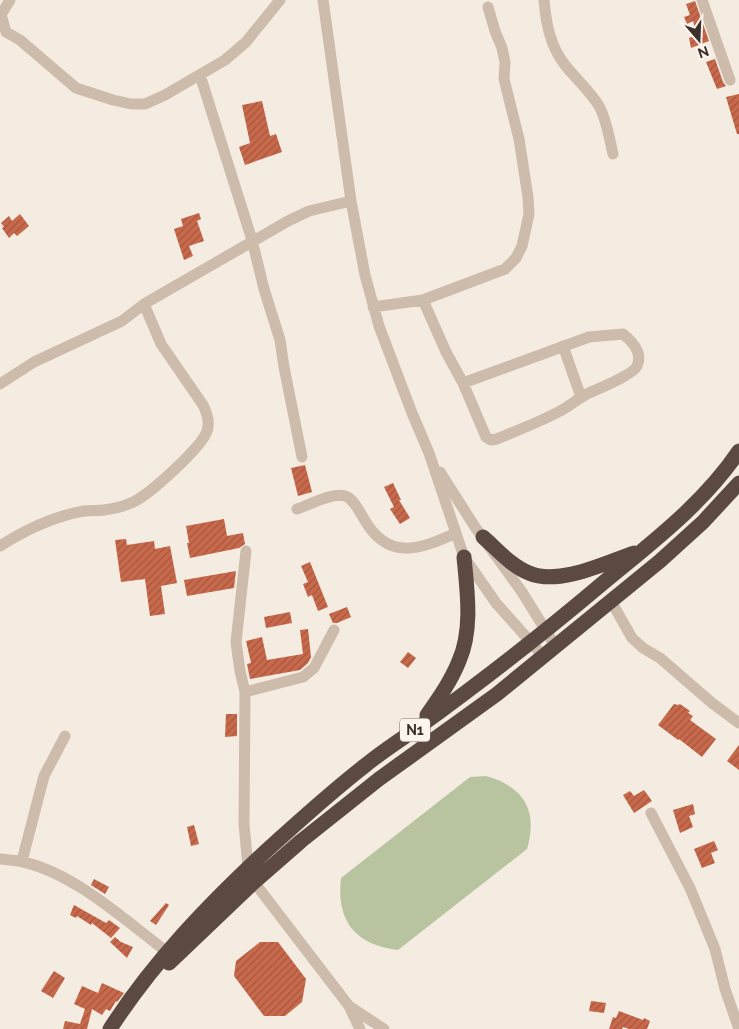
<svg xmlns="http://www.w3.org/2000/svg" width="739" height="1029" font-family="Raleway,sans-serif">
  <defs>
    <pattern id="building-hatch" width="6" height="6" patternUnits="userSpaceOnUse" patternTransform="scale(1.25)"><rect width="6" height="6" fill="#c8694b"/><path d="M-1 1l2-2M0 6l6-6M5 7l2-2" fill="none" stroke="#a4573f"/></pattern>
  </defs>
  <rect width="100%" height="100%" fill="#f4ebe1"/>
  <!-- green -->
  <path fill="#b8c4a0" d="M486,776C525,787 538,811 527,849L398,950C355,945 336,921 341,878L470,777Z"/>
  <!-- building -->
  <path fill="url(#building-hatch)" d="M695,1L709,41L691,48L689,38L697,35L693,21L687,24L684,17L690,15L686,4Z
    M715,59L723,82L726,86L717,89L706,62Z
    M739,94V134H737L726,97Z
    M262,101L270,136L276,134L282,152L245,165L239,147L250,143L242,105Z
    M199,213L201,219L197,221L204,241L189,246L193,256L184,260L174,229L183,226L181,219Z
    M20,214L29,226L17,236L14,233L9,238L2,228L4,227L1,223L9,216L12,221Z
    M305,465L312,492L298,496L291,468Z
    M393,483L401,500H399L410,518L400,524L390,509L394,507L384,487Z
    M224,519L227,536L243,533L245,544L239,548L190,558L187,543H189L186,526Z
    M126,539L127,545L154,541L155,549L170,546L177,583L161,586L165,614L150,616L145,579L121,582L115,540Z
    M310,562L328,607L318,611L312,595L308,597L303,584L308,582L301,566Z
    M236,571L234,588L187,596L184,580Z
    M347,607L351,617L337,623H333L329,614Z
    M290,612L292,623L266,628L264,617Z
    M308,629L311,657L308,663L300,670L250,679L247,664L251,663L246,641L262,637L267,660L303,654L300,630Z
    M408,652L416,658L408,668L400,662Z
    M674,704L678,705L680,704L690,711L688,713L693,716L690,720L716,739L702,757L679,739L678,740L658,725Z
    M226,714H237V736L225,737Z
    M739,745V770L727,761Z
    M644,790L652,801L634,813L623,795L630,791L634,796Z
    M693,804L695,814L689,816L693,827L680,833L673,810Z
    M194,825L199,844L191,846L187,827Z
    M714,841L718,850L711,853L715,863L702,868L694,849Z
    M94,879L109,887L105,894L91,885Z
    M166,903L169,905L156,925L150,921Z
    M74,905L106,923L109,920L120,928L111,938L92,923L91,925L77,916L76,918L70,915Z
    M115,937L121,942L133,947L127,958L110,942Z
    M260,942H278L306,979L302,1002L285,1016H264L234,976L236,961Z
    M54,971L65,978L53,998L41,991Z
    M102,983L124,993L117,1002L116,1001L110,1011L106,1009L102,1015L92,1009L87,1029H63L65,1021L80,1024L85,1009L74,1004L82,986L98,993Z
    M591,1001L606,1003L604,1013L589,1011Z
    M619,1011L643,1020L644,1018L650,1021L647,1029H629L623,1027L622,1029H609L613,1017L616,1018Z"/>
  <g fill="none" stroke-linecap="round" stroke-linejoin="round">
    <!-- minor -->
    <path stroke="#cdbbac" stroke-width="11" d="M323,0L351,201L365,275L379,326L412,413L429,453L464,557L496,603L544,657
      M544,0C546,23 550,46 565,65C576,79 590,91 599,106C607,120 609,138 613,154
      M702,0L730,80
      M0,11L6,32L20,40L76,88L113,100L131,104H145L165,95L225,60L246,42L280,0
      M2,13L10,0
      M200,75L252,240L264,289L280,340L284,367L302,457
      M423,300L446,352L463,383L589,337L623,334C633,342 643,353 637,366C633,375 597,389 587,394C577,399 570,406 560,411C540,422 518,430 497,439L491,440L486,437L463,383
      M373,307L423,300L505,269L516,258L522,246L529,214L528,197L519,139L504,79L505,62L502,48L495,31L488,7
      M563,346L581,397
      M0,384L34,362L122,321L144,304L288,221L309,211L351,201
      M440,472L475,527L522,592L556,647
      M297,509C309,505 333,492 345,496C354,499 359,511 364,519C388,561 419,550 456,533
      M0,546C25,530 55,516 84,511C91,510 97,511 104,510C113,509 125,506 133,502C149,495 202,447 207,431C210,423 207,413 203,405L161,344L144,304
      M611,601L632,638L643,648L660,658L712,703L739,723
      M334,630L314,668L303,677L245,692L244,824L248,867L254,882L349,1006L384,1029
      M245,692L240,671L236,642L246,551
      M651,813L690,888L715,949L725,989L739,1029
      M0,859C8,860 16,860 23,862C74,873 126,921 167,952
      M22,861L44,776L65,736
      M349,1006L360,1029"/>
    <!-- highway -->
    <path stroke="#5c4a42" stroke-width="15" d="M483,537C497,549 511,566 529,573C559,586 605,563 634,553
      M427,715C439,698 451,681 459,661C473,629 467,590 464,557
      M169,963L254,882L301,841L379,779L497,694L660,561L703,522L739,483
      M110,1029C153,962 208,905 266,851C299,821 332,791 367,764C383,751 400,740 416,729C478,684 539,637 597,588C647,546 702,506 739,451"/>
  </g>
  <g text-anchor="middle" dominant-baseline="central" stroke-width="4" stroke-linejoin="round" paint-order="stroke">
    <!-- shield labels -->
    <rect fill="#fbf5ee" stroke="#756b66" stroke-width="1" x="400" y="718.5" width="30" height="23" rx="4"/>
    <g font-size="14" font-weight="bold" fill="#3b302b">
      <text x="415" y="730">N1</text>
    </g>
  </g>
  <!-- north arrow -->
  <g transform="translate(699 40) rotate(161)" stroke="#fbf5ee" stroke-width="4" paint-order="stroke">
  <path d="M0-4L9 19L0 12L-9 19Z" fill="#3b302b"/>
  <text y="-8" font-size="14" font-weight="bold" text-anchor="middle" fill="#3b302b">N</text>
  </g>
</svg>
